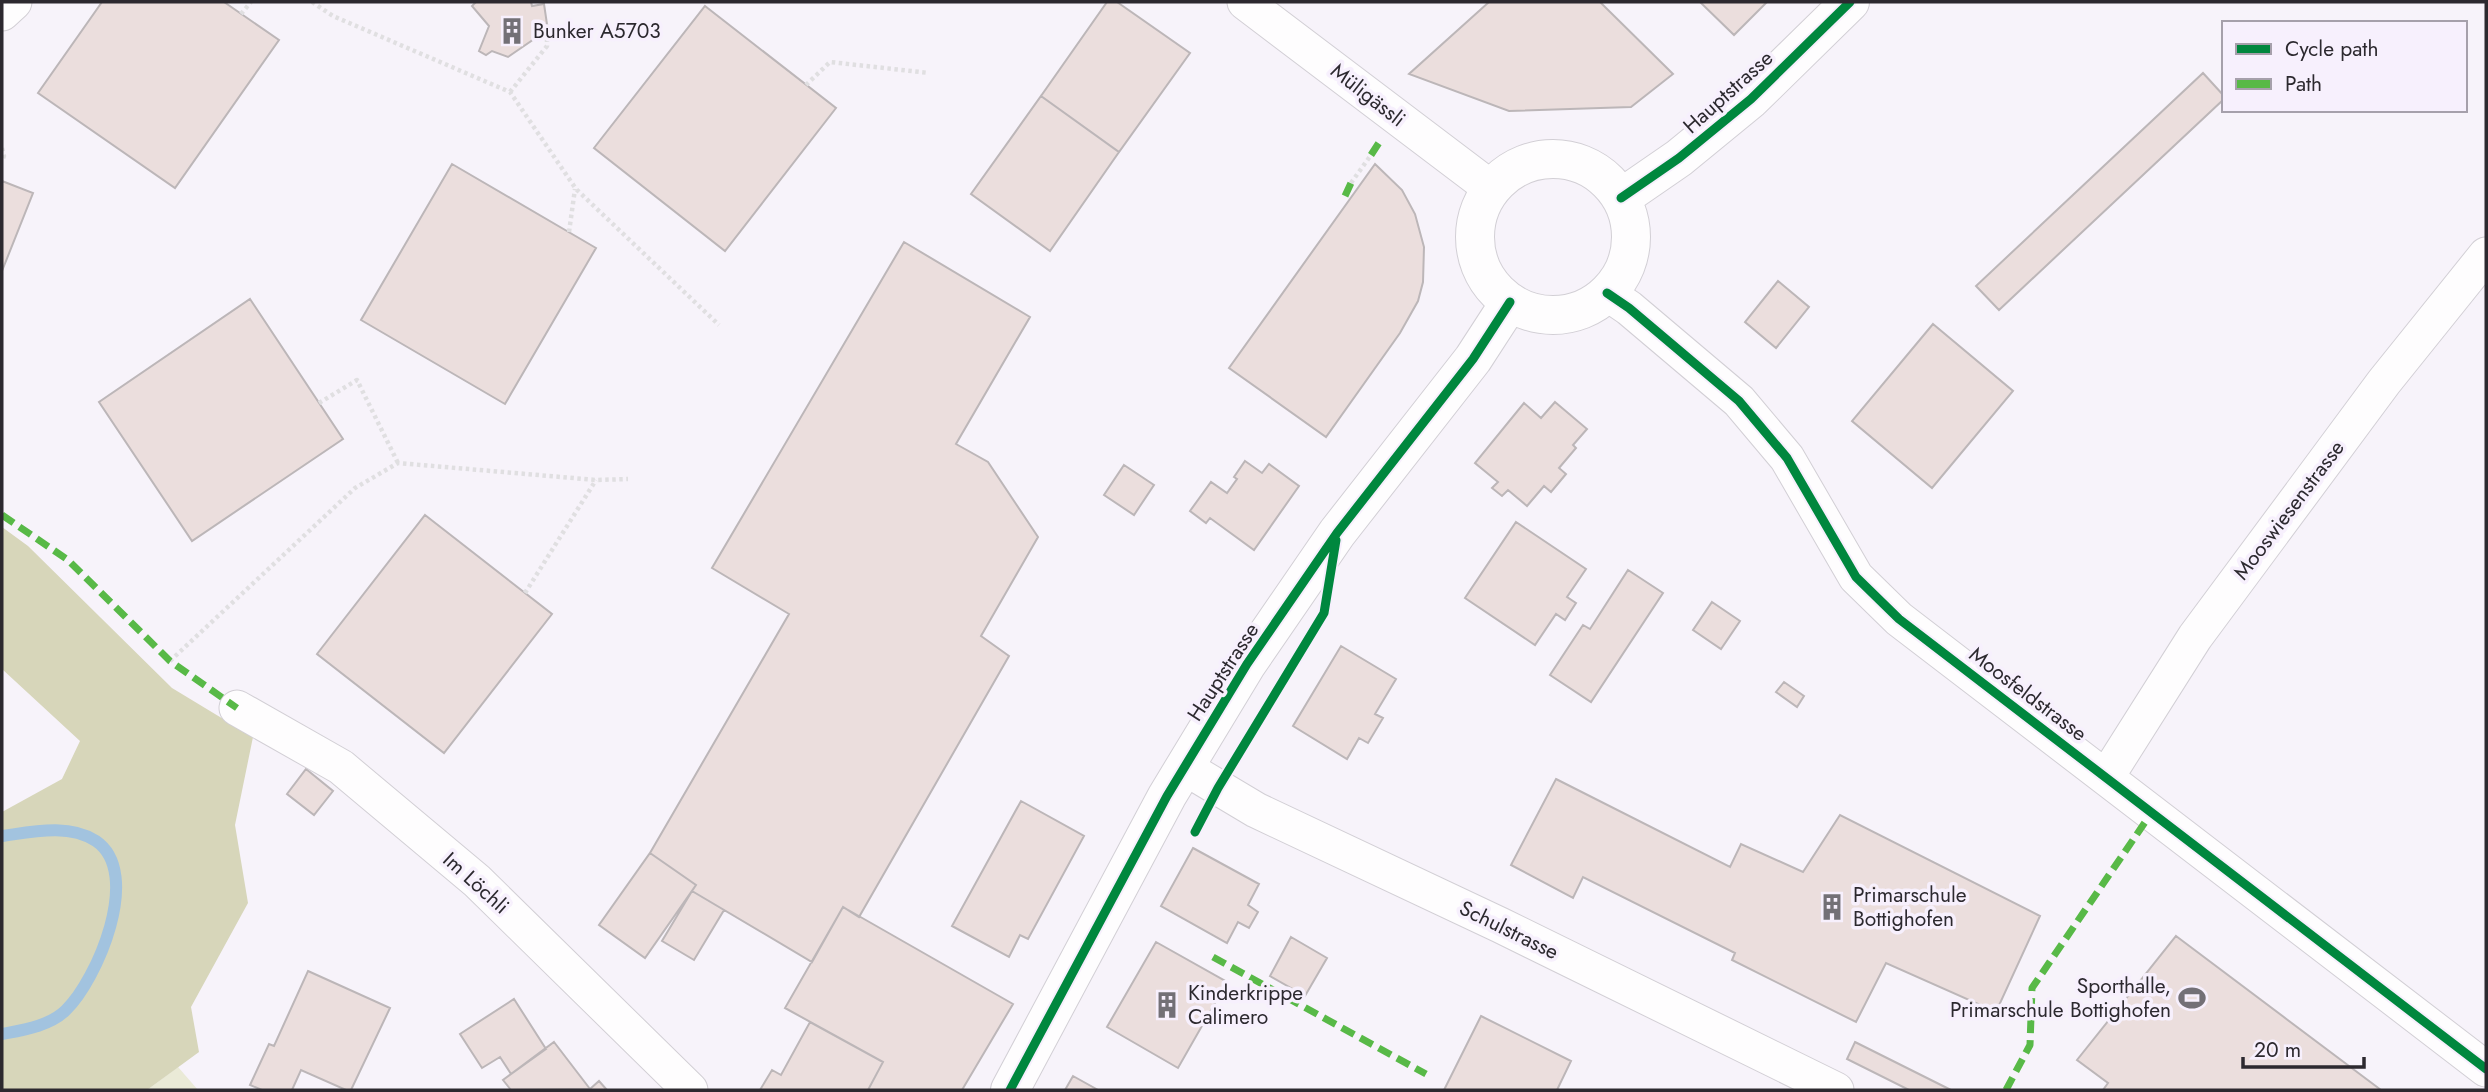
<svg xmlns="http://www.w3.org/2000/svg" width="2488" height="1092" font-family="Jost,sans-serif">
  <rect width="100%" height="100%" fill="#f7f3fa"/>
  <!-- green -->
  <path fill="#eaead7" d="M178,1067L198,1090H147Z"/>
  <!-- forest -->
  <path fill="#d7d6ba" d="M2,527L28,546L172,688L253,737L235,825L248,903L191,1007L199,1052L147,1090H2V812L62,779L80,741L2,669Z"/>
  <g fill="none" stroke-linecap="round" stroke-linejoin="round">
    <!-- stream -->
    <path stroke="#a2c3df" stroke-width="12" d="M2,836C31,832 69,823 96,841C143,873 97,980 66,1010C50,1026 23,1030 2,1034"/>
  </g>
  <!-- building -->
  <path fill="#ebdedd" stroke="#bcb6b8" stroke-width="2" d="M102,2H224L279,40L175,188L38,93Z
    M476,2H531L532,6L544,4L547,24L536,25L537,37L508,57L492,51L486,55L479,51L489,26L472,6Z
    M1107,2H1117L1190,53L1119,152L1041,96Z
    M1489,2H1600L1673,74L1631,107L1509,111L1409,74Z
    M1700,2H1767L1734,35Z
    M705,6L836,108L725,251L594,148Z
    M2203,73L2224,96V99L1999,310L1976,286Z
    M1041,96L1119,152L1050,251L971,194Z
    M452,164L596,248L505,404L361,320Z
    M1375,164L1402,190L1415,214L1424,247L1423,282L1418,301L1400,333L1326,437L1229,368Z
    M2,181L33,193L2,271Z
    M904,242L1030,317L956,444L988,462L1038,537L981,636L1009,656L859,917L843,907L812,962L692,891L696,885L650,853L789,614L712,568Z
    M1778,281L1809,307L1776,348L1745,322Z
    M250,299L343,439L192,541L99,402Z
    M1933,324L2013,391L1932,488L1852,421Z
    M1555,402L1587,429L1573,445L1576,448L1559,468L1566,474L1551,492L1544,486L1527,506L1508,490L1502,496L1492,488L1498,482L1475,463L1524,403L1541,418Z
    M1245,461L1262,473L1269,464L1299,486L1254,550L1210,518L1206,523L1190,511L1211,482L1227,493L1237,479L1234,477Z
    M1124,465L1154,485L1134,515L1104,495Z
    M425,515L552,614L444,753L317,654Z
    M1516,522L1586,569L1567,597L1576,603L1565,620L1556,614L1535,645L1465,598Z
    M1628,570L1663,593L1591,702L1550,675L1583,625L1590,629Z
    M1712,602L1740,621L1721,649L1693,630Z
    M1341,646L1396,679L1375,714L1383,718L1368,743L1359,738L1347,759L1293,726Z
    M1784,682L1804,696L1797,707L1776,692Z
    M306,769L333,791L314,815L287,794Z
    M1556,779L1730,867L1741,844L1803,872L1840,815L2040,916L1996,1012L1886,963L1856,1022L1732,960L1735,953L1583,877L1573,898L1511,865Z
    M1021,801L1084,836L1028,939L1020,935L1009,957L952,926Z
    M1193,848L1259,884L1248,905L1258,912L1249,928L1238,922L1227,943L1161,906Z
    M650,853L696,885L645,958L599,925Z
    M692,891L724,910L694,960L662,941Z
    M843,907L1013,1004L962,1090H868L883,1062L785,1008Z
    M2176,936L2381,1090H2103L2108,1083L2077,1060Z
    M1291,937L1327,958L1305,996L1270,976Z
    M1156,942L1227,982L1178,1068L1107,1027Z
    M308,971L390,1008L351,1090H346L301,1070L292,1090H262L250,1085L269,1044L274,1046Z
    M514,999L546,1049L511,1074L500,1057L482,1068L460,1034Z
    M1481,1016L1571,1061L1557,1090H1444Z
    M810,1022L883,1062L868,1090H760L772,1070L781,1075Z
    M554,1042L590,1089L511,1090L503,1080Z
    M1855,1042L1951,1090H1909L1847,1059Z
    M1073,1076L1098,1090H1065Z
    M599,1081L607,1090H589L590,1089Z"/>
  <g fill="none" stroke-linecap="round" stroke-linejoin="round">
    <defs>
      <path id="minor" d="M1245,2L1492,189
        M2,13L14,2
        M1607,293L1629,308L1739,401L1787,458L1856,577L1899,619L2486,1069
        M237,708L341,767L477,881L690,1090
        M1184,767L1256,810L1500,925L1836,1090
        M2107,776L2195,637L2384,382L2486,255"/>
      <path id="primary" d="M1475 237a78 78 0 1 1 156 0a78 78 0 1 1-156 0Z
        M1621,198L1679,158L1751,99L1850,2
        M1010,1090L1167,796L1247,664L1337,533L1473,359L1510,302"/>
    </defs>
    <!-- minor casing -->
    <use href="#minor" stroke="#d2cfd5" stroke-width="37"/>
    <!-- primary casing -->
    <use href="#primary" stroke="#d2cfd5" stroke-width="40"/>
    <!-- path -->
    <path stroke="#e0dfe1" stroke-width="4.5" stroke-dasharray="3.5 3.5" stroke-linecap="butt" d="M312,2L333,16L510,92L576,189L719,325
      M241,14L251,2
      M806,85L830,62L929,73
      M510,92L547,46V24
      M2,148L4,156L2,161
      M1351,183L1371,155
      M569,232L575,189
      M319,403L357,380L398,463
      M525,593L596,480
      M170,661L355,488L398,463L596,480L628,479"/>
    <!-- minor -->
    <use href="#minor" stroke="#fefdfe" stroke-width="35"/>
    <!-- primary -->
    <use href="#primary" stroke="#fefdfe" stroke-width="38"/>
    <!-- quiet -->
    <path stroke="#58b947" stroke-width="7" stroke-dasharray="14 7" stroke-linecap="butt" d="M1371,155L1382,138
      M1345,196L1351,183
      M2,515L68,560L170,661L237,708
      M1213,957L1426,1074
      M2006,1090L2030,1045L2032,988L2152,812"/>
    <defs>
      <path id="cycleway" d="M1621,198L1679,158L1751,99L1850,2
        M1607,293L1629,308L1739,401L1787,458L1856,577L1899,619L2486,1069
        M1195,832L1218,788L1324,613L1336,540
        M1010,1090L1167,796L1247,664L1337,533L1473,359L1510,302"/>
    </defs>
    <!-- cycleway casing -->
    <use href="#cycleway" stroke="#f7f0fd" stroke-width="13"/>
    <!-- cycleway -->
    <use href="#cycleway" stroke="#00873e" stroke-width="9"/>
  </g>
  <!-- icons -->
  <defs>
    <symbol id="building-bare" viewBox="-9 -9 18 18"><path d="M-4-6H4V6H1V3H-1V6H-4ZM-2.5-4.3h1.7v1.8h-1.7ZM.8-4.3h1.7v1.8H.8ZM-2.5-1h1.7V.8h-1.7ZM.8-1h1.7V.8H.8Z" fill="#737076" stroke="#f7f0fd" stroke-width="2.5" paint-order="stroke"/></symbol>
    <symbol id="stadium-bare" viewBox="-9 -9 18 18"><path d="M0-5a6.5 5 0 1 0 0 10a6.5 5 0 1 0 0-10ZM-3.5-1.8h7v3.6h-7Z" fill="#737076" stroke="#f7f0fd" stroke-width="2.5" paint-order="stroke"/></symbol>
  </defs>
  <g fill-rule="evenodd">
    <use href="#building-bare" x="493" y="12" width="38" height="38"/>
    <use href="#building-bare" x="1813" y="888" width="38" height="38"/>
    <use href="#stadium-bare" x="2173" y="979" width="38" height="38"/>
    <use href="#building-bare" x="1148" y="986" width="38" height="38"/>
  </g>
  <g text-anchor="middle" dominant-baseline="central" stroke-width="7" stroke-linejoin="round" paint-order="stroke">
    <!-- poi labels -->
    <g font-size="21" fill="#2c292f" stroke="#f7f0fd" text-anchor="start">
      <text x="533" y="31">Bunker A5703</text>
      <text x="1853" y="895">Primarschule<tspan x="1853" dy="24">Bottighofen</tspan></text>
      <text x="2171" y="986" text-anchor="end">Sporthalle,<tspan x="2171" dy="24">Primarschule Bottighofen</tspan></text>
      <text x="1188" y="993">Kinderkrippe<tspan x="1188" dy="24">Calimero</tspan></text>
    </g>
    <!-- street labels -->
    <g font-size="21" fill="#2c292f" stroke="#f7f0fd">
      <text transform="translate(1728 92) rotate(-42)">Hauptstrasse</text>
      <text transform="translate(1368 95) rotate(38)">Müligässli</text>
      <text transform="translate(2289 510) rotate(-53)">Mooswiesenstrasse</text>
      <text transform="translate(1223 672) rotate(-57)">Hauptstrasse</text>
      <text transform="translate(2028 694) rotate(37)">Moosfeldstrasse</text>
      <text transform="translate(476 883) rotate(42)">Im Löchli</text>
      <text transform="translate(1509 930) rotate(26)">Schulstrasse</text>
    </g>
  </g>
  <!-- border -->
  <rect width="2488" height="1092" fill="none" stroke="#2c292f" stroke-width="7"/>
  <!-- legend -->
  <rect x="2222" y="21" width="245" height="91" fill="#f7f0fd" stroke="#a6a0ab" stroke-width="2"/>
  <rect x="2236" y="44" width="35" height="10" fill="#00873e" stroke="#a6a0ab" stroke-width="2"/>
  <text x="2285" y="56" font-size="21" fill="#2c292f">Cycle path</text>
  <rect x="2236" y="79" width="35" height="10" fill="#58b947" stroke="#a6a0ab" stroke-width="2"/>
  <text x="2285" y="91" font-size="21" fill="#2c292f">Path</text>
  <!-- scale -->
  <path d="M2243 1057v10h121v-10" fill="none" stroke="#2c292f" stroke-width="3.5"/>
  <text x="2254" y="1057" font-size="21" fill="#2c292f" stroke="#f7f0fd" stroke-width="5" paint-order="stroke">20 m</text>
</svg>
